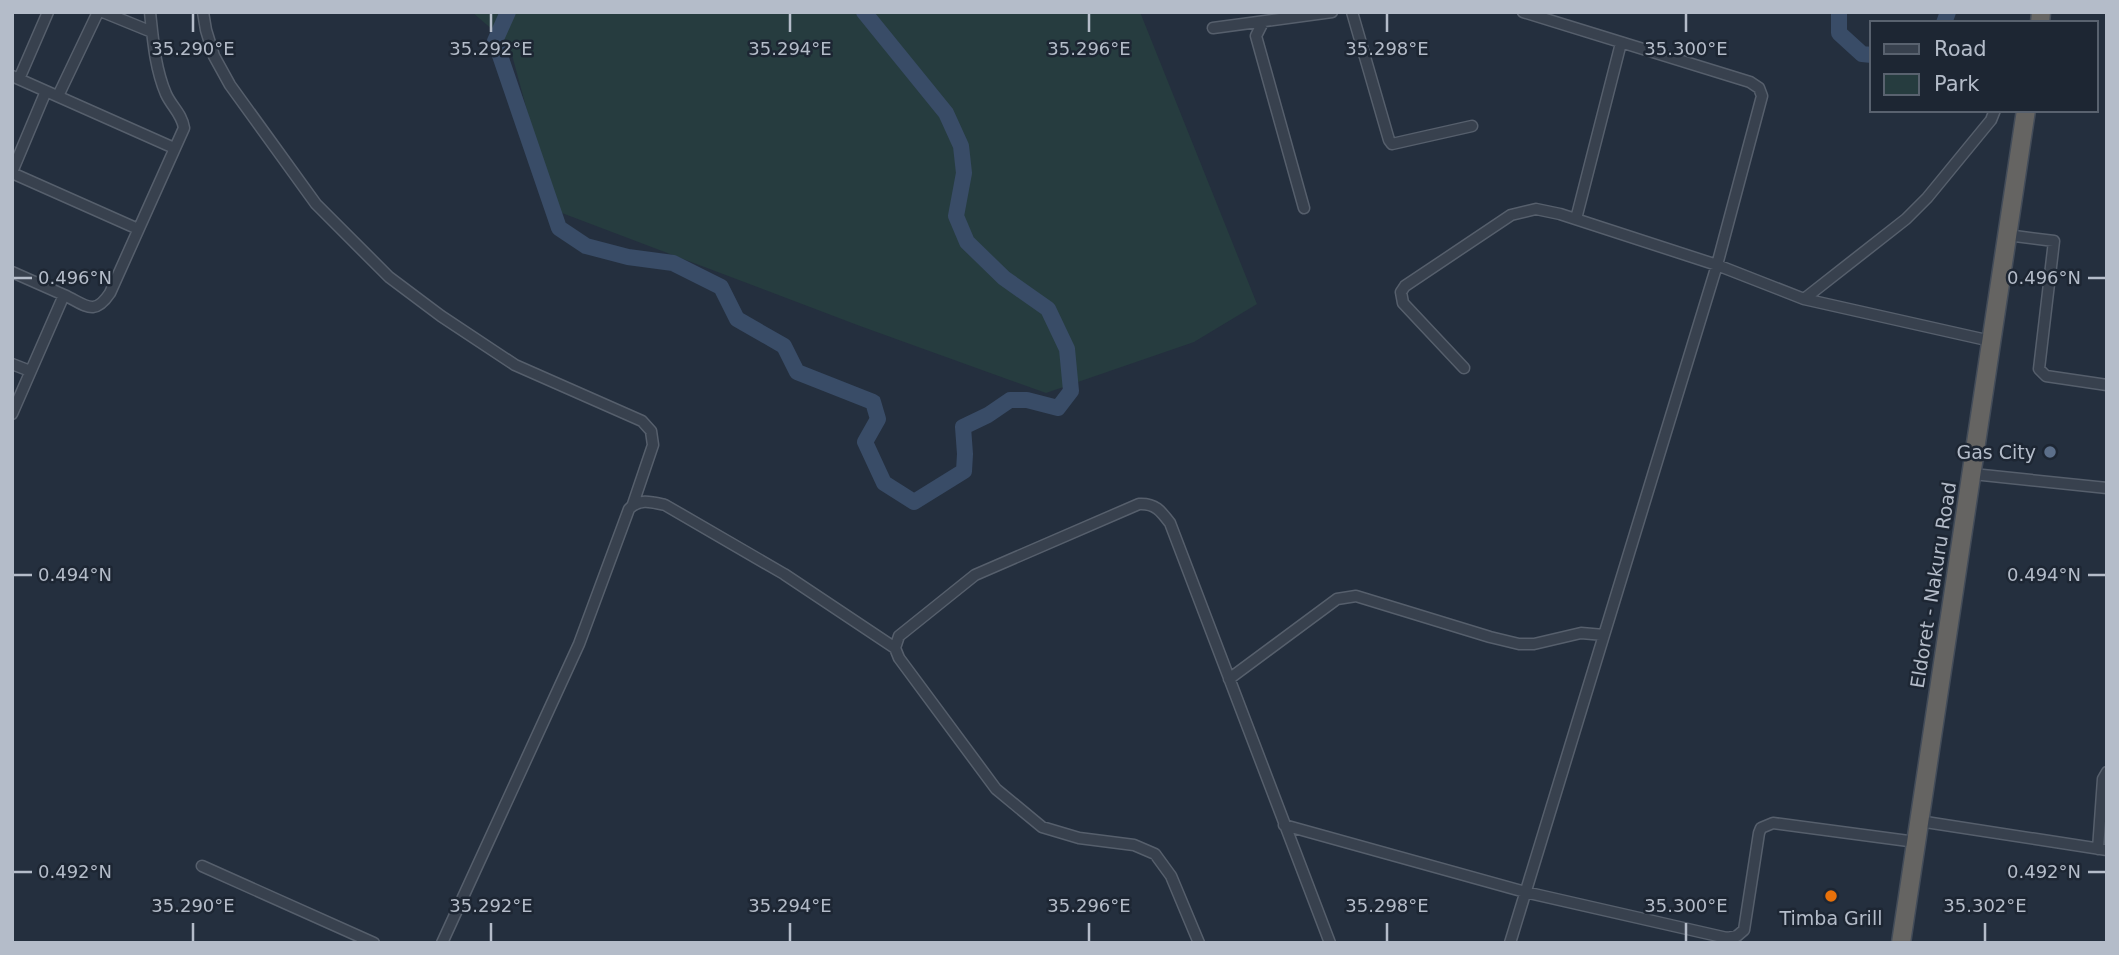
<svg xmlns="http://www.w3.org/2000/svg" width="2119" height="955" font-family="'DejaVu Sans',sans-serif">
  <rect width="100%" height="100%" fill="#242f3e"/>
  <!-- green -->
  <path fill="#263c3f" d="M472,12H1140L1257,304L1194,342L1046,393L860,326L554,210L509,44Z"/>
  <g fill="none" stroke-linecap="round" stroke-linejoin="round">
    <!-- river -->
    <path stroke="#394c67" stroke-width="16" d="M508,12L495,41L559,228L586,246L628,257L673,263L721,287L737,319L784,346L797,372L873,402L878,419L865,442L884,483L914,502L964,471L965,454L963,427L988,415L1010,400H1027L1058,408L1071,391L1067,349L1048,309L1004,278L967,242L956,216L964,173L961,146L946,113L864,12
      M1839,12V33L1862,54L1872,55
      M1944,23L1948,12"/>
    <defs>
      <path id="minor" d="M103,12L152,32
        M203,12L206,30L214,56L230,85L316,204L389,277L441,316L515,365L642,421L651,431L653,445L633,504
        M1352,12L1389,140L1392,144L1472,126
        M1263,22L1256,36L1304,208
        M1213,28L1332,12
        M12,76L174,148
        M19,79L48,12
        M58,96L98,12
        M12,172L46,91
        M12,173L138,229
        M1576,219L1621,43
        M2007,235L2054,241L2039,369L2046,376L2107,385
        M12,272L64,295
        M1804,299L1906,219L1927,198L1991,120L1995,110
        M12,364L30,371
        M1464,368L1403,303L1401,292L1405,286L1511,215L1536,209L1560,214L1717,265L1804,299L1991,341
        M12,414L64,295C86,305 94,317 110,293L184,128C182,114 172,107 166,94C155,68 153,40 150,12
        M1973,474L2107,488
        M895,648L899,636L975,575L1139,504C1155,503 1161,511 1170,523L1330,943
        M1229,679L1337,599L1356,596L1490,637L1519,644H1534L1581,633L1604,635
        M1919,821L2107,850
        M1284,825L1525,892L1727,938L1737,936L1744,930L1759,833L1761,828L1773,823L1916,842
        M2098,849L2103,779L2107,772
        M202,866L374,943
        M442,943L579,644L629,509C639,498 652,502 665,505L784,574L895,648L899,658L996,789L1042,827L1079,838L1134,845L1155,854L1171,876L1199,943
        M1510,943L1717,265L1762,96L1759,88L1750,82L1523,12"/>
      <path id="trunk" d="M2040,23L2041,12
        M1901,943L2026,110"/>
    </defs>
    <!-- minor casing -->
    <use href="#minor" stroke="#565f6c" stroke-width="13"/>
    <!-- trunk casing -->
    <use href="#trunk" stroke="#434c59" stroke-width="21"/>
    <!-- minor -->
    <use href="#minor" stroke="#38414e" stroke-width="10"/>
    <!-- trunk -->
    <use href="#trunk" stroke="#656462" stroke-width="18"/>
  </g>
  <!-- ticks -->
  <path fill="none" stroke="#b4bcc9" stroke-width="2.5" d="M193,14V32M491,14V32M790,14V32M1089,14V32M1387,14V32M1686,14V32M14,278H32M2088,278H2105M14,575H32M2088,575H2105M14,872H32M2088,872H2105M193,923V941M491,923V941M790,923V941M1089,923V941M1387,923V941M1686,923V941M1985,923V941"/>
  <!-- markers -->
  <circle fill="#5c6f8a" stroke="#1d2633" stroke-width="2.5" cx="2050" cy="452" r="7"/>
  <circle fill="#e8710a" stroke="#1d2633" stroke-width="2.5" cx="1831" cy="896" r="7"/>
  <g text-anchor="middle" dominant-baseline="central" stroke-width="5" stroke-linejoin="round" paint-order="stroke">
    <!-- poi labels -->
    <g font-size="19" fill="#b4bcc9" stroke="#1d2633" text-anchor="end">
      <text x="2036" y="452">Gas City</text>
      <text x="1831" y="918" text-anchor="middle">Timba Grill</text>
    </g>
    <!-- street labels -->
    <g font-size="19" fill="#b4bcc9" stroke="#1d2633">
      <text transform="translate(1933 585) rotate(-81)">Eldoret - Nakuru Road</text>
    </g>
  </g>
  <g font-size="18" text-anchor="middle" fill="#b4bcc9" stroke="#1d2633" stroke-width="5" stroke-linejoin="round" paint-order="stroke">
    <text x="193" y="55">35.290°E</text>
    <text x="491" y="55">35.292°E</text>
    <text x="790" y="55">35.294°E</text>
    <text x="1089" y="55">35.296°E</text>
    <text x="1387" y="55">35.298°E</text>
    <text x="1686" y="55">35.300°E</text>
    <text x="75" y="284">0.496°N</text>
    <text x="2044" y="284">0.496°N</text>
    <text x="75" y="581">0.494°N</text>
    <text x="2044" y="581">0.494°N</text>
    <text x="75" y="878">0.492°N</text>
    <text x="2044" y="878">0.492°N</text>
    <text x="193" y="912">35.290°E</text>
    <text x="491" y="912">35.292°E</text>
    <text x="790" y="912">35.294°E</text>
    <text x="1089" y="912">35.296°E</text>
    <text x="1387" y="912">35.298°E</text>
    <text x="1686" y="912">35.300°E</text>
    <text x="1985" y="912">35.302°E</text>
  </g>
  <!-- border -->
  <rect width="2119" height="955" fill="none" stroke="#b4bcc9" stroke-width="28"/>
  <!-- legend -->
  <rect x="1870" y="21" width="228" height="91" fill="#1d2633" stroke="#59626f" stroke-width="2"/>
  <rect x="1884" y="44" width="35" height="10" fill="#38414e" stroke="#59626f" stroke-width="2"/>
  <text x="1934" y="56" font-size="21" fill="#b4bcc9">Road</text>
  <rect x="1884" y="74" width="35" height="21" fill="#263c3f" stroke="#59626f" stroke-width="2"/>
  <text x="1934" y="91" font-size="21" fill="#b4bcc9">Park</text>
</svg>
